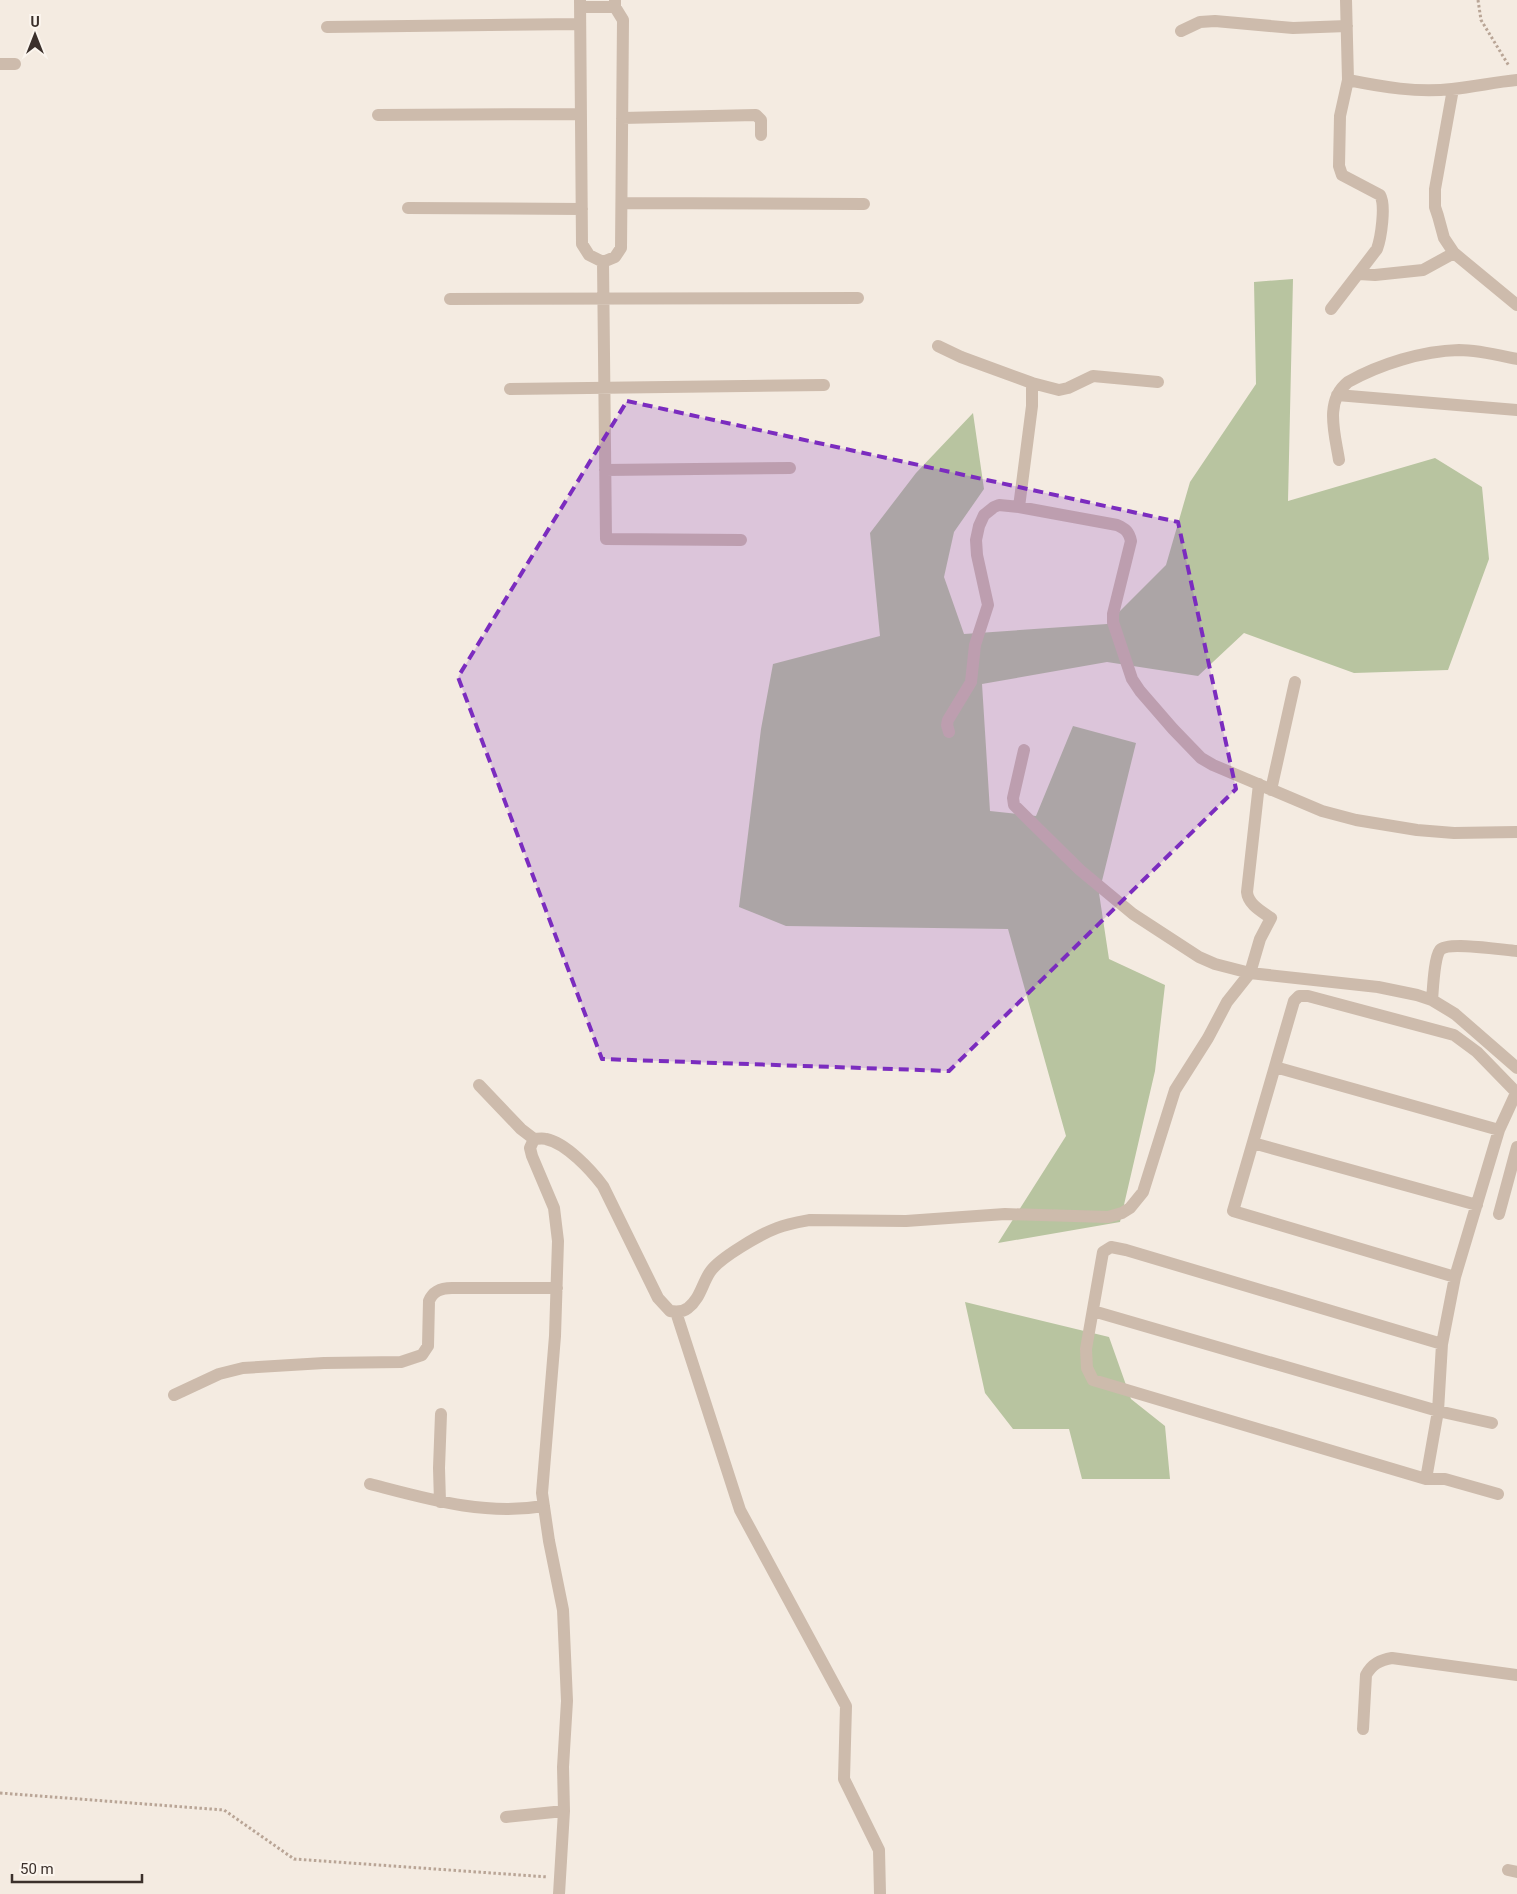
<svg xmlns="http://www.w3.org/2000/svg" width="1517" height="1894" font-family="Roboto,sans-serif">
  <rect width="100%" height="100%" fill="#f4ebe1"/>
  <!-- green -->
  <path fill="#b8c4a0" d="M1293,279L1288,501L1435,458L1482,487L1489,559L1448,670L1354,673L1244,633L1198,676L1107,662L982,684L990,811L1036,816L1073,726L1136,743L1099,893L1109,959L1165,985L1155,1071L1120,1222L998,1243L1066,1136L1008,929L786,926L739,907L761,729L773,664L880,636L870,533L916,473L973,413L984,489L954,532L944,577L964,634L1107,624L1166,565L1190,482L1256,384L1254,282Z
    M965,1302L1109,1337L1131,1399L1165,1426L1170,1479H1082L1069,1429H1013L985,1393Z"/>
  <g fill="none" stroke-linecap="round" stroke-linejoin="round">
    <!-- path -->
    <path stroke="#b9a596" stroke-width="3" stroke-dasharray="2.5 2.5" stroke-linecap="butt" d="M1478,0L1481,20L1509,66
      M0,1793L224,1810L294,1859L548,1877"/>
    <!-- minor -->
    <path stroke="#cdbbac" stroke-width="12" d="M580,0L582,244L589,255L603,262L615,257L621,248L623,20L615,7V0
      M580,7H615
      M327,27L580,24
      M1181,31L1200,22L1215,21L1293,28L1347,26
      M0,64H15
      M1348,80C1383,87 1417,93 1452,89C1474,87 1495,82 1517,80
      M1453,89L1435,189V207L1438,216L1444,238L1454,253L1517,305
      M378,115L581,114
      M622,118L756,115L761,120V135
      M622,203L864,204
      M408,208L582,209
      M603,262L606,539L741,540
      M1359,274L1375,275L1423,270L1454,253
      M450,299L858,298
      M1331,309L1377,249C1381,238 1386,205 1380,195L1342,175L1339,166L1340,116L1348,80L1346,0
      M938,346L961,357L1032,383V406L1019,507L1117,525C1126,529 1129,532 1131,541L1113,614V622L1132,679L1140,691L1173,729L1201,758L1213,765L1322,811L1356,820L1417,830L1454,833L1517,832
      M1032,383L1059,390L1068,388L1093,376L1158,382
      M510,389L824,385
      M1337,395L1517,410
      M1339,460C1335,434 1324,401 1348,382C1380,364 1422,351 1459,350C1478,350 1498,355 1517,359
      M605,470L790,468
      M949,732L947,725L948,720L971,682L975,645L988,605L977,555L976,540L979,526L984,515L994,507L999,505L1019,507
      M1024,750L1013,798L1014,805L1080,870L1133,914L1199,957L1215,964L1250,973L1378,987L1417,995L1432,1000L1455,1014L1517,1068
      M1271,790L1295,682
      M1432,1000C1433,990 1434,958 1440,950C1448,941 1503,950 1517,951
      M1275,1067L1499,1130
      M479,1085L521,1129L534,1139L530,1148L532,1156L554,1208L558,1241L555,1336L542,1493L549,1541L563,1610L567,1701L563,1767L564,1811L559,1894
      M534,1139C537,1139 542,1138 546,1139C566,1143 591,1170 603,1186L658,1298L670,1311C676,1312 683,1312 688,1308C700,1299 702,1284 710,1272C719,1258 761,1234 777,1228C787,1224 799,1222 810,1220L906,1221L1005,1214L1108,1217L1122,1213L1130,1208L1143,1192L1175,1090L1208,1038L1227,1002L1250,973L1260,939L1271,918C1261,911 1248,904 1247,892L1259,784
      M1253,1143L1477,1205
      M1499,1214L1517,1147
      M1455,1277L1233,1211L1294,1001L1299,996H1308L1454,1035L1477,1052L1517,1093
      M1093,1311L1438,1411L1492,1423
      M676,1312L740,1510L846,1706L844,1779L879,1850L880,1894
      M1442,1344L1126,1250L1111,1247L1103,1252L1086,1349L1087,1368L1093,1380L1426,1479H1445L1498,1494
      M174,1395L219,1374L243,1368L324,1363L401,1362L422,1355L428,1346L429,1301C433,1291 441,1288 452,1288H557
      M1426,1479L1438,1411L1442,1344L1455,1277L1499,1130L1516,1093
      M370,1484C428,1499 484,1516 544,1506
      M440,1502L439,1468L441,1414
      M1363,1729L1366,1675C1372,1664 1380,1660 1392,1658L1517,1675
      M506,1817L564,1811
      M1508,1870L1517,1872"/>
  </g>
  <!-- marked area -->
  <path fill="#7b2cbf" fill-opacity="0.2" stroke="#7b2cbf" stroke-width="4" stroke-dasharray="10 6" stroke-linejoin="round" d="M627,401L1178,522L1236,789L949,1071L602,1059L458,677Z"/>
  <!-- north arrow -->
  <g transform="translate(35 35)" stroke="#fbf5ee" stroke-width="4" paint-order="stroke">
  <path d="M0-4L9 19L0 12L-9 19Z" fill="#3b302b"/>
  <text y="-8" font-size="14" font-weight="bold" text-anchor="middle" fill="#3b302b">U</text>
  </g>
  <!-- scale -->
  <path d="M12 1874v8h130v-8" fill="none" stroke="#3b302b" stroke-width="2.5"/>
  <text x="20" y="1874" font-size="15" fill="#3b302b" stroke="#fbf5ee" stroke-width="4" paint-order="stroke">50 m</text>
</svg>
